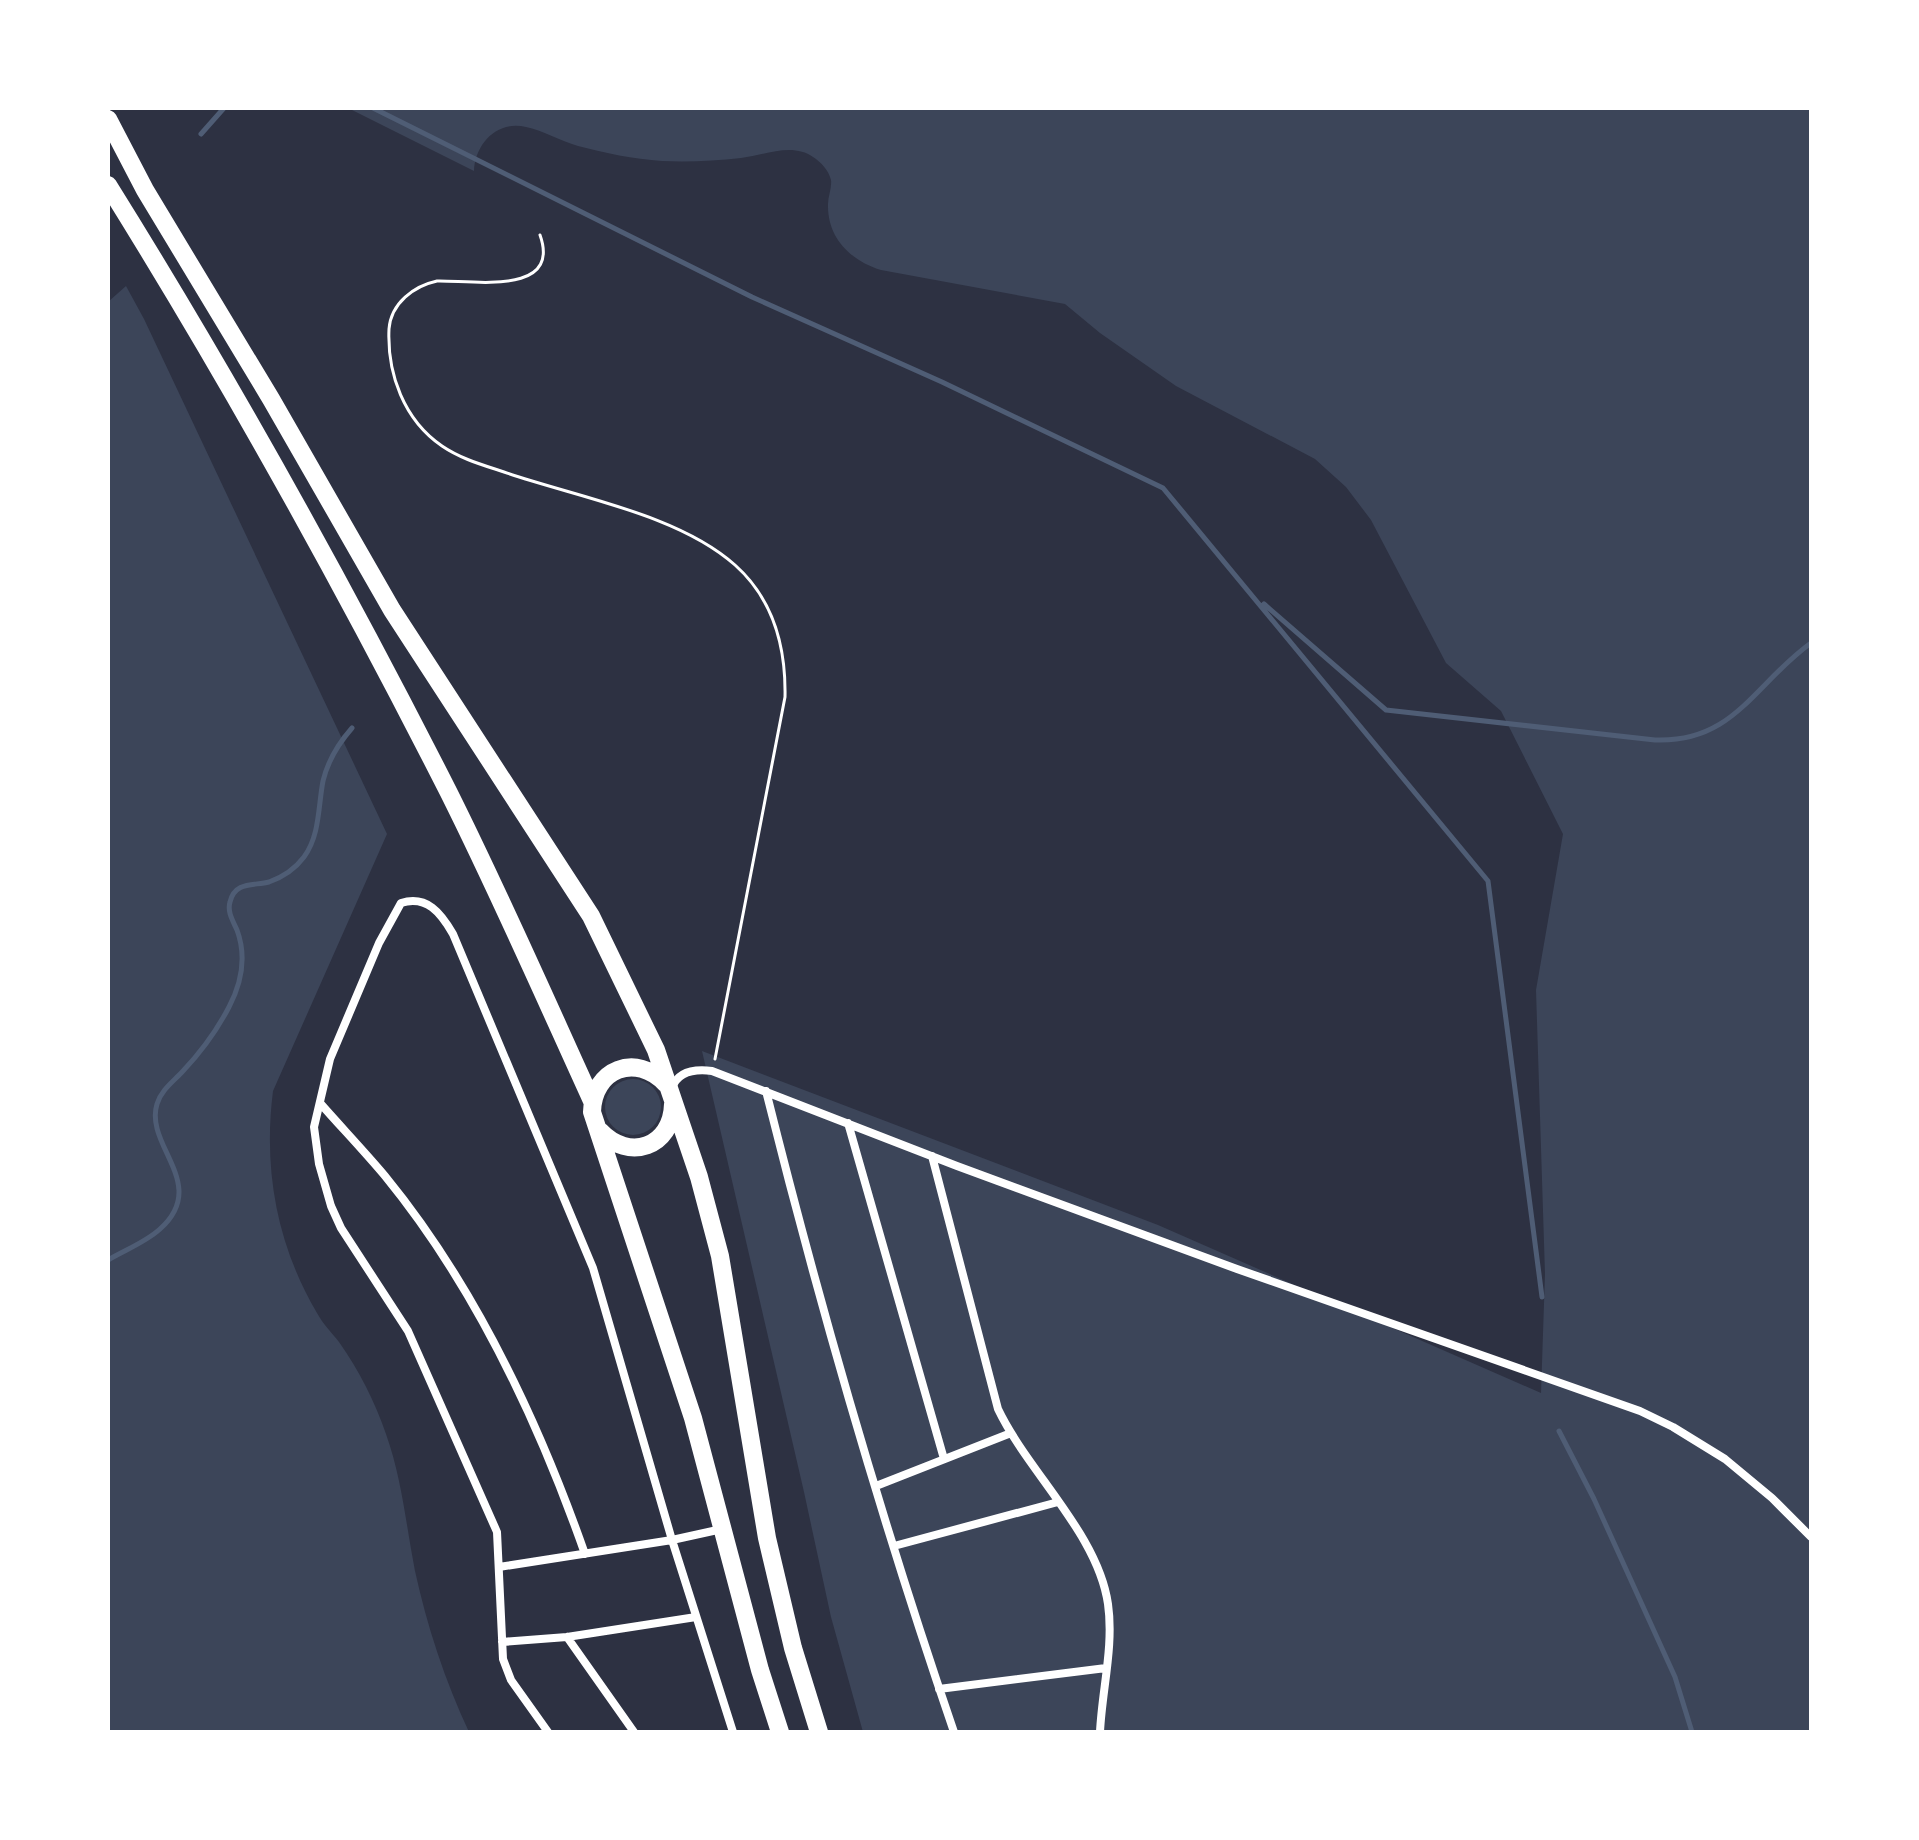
<svg xmlns="http://www.w3.org/2000/svg" width="1919" height="1840" font-family="'Public Sans',sans-serif">
  <rect width="100%" height="100%" fill="#2d3142"/>
  <!-- green -->
  <path fill="#3c4559" d="M348,108H1811V1732H863L831,1617L804,1492L702,1051L1158,1225L1541,1393L1545,1274L1536,990L1563,834L1501,711L1446,663L1371,520L1346,487L1315,459L1176,386L1100,333L1065,304L881,270C851,261 827,238 828,204C828,196 832,188 831,180C829,171 821,162 813,157C806,152 798,150 789,150C774,150 757,156 741,158C715,161 688,162 662,161C633,159 605,153 578,146C560,141 542,130 526,127C497,120 475,144 474,171Z
    M126,286L144,319L387,834L273,1091C263,1170 277,1245 317,1313C323,1324 332,1333 339,1342C359,1370 375,1402 386,1434C402,1479 406,1525 415,1571C427,1626 445,1681 469,1732H108V302Z
    M605 1107a28 28 0 1 1 56 0a28 28 0 1 1-56 0Z"/>
  <g fill="none" stroke-linecap="round" stroke-linejoin="round">
    <!-- stream -->
    <path stroke="#4f5d75" stroke-width="5" d="M373,108L752,297L942,382L1163,488L1488,881L1542,1297
      M201,134L224,108
      M1264,604L1386,710L1655,740C1734,743 1754,684 1811,643
      M108,1260C125,1250 146,1242 160,1229C210,1184 144,1146 157,1104C161,1090 174,1081 183,1071C201,1052 217,1030 229,1007C242,982 247,957 237,930C233,921 227,912 230,902C235,881 254,886 269,882C283,877 295,869 304,857C320,835 318,807 323,781C328,760 338,744 352,728
      M1559,1431L1594,1499L1675,1677L1692,1732"/>
    <!-- path -->
    <path stroke="#fff" stroke-width="3" d="M540,235C562,297 470,280 437,281C414,286 391,303 389,329C387,374 404,420 442,446C461,459 483,465 504,472C576,497 678,514 735,565C773,599 786,647 785,697L715,1059"/>
    <!-- minor -->
    <path stroke="#fff" stroke-width="8" d="M672,1088C678,1071 696,1069 712,1071L957,1166L1237,1269L1640,1411L1673,1427L1725,1459L1772,1498L1811,1537
      M766,1091C820,1307 882,1522 954,1732
      M320,1103C341,1127 364,1151 385,1176C475,1286 538,1420 585,1554
      M848,1123L944,1459
      M932,1156L998,1409C1028,1472 1098,1534 1108,1604C1114,1646 1102,1690 1100,1732
      M876,1486L1011,1433
      M894,1546L1058,1502
      M499,1567L672,1540L722,1529
      M567,1637L634,1732
      M502,1642L567,1637L696,1617
      M939,1689L1106,1668
      M548,1732L511,1680L503,1659L497,1532L408,1331L341,1228L331,1206L319,1164L314,1127L330,1059L379,943L401,903C427,895 441,913 453,934L593,1268L672,1540L733,1732"/>
    <!-- trunk -->
    <path stroke="#fff" stroke-width="18" d="M108,119L145,190L271,399L392,610L591,916L656,1050L699,1177L720,1256L767,1538L793,1648L819,1732
      M108,185C231,382 344,586 449,793C500,895 545,998 592,1101
      M666,1084C636,1052 593,1069 592,1112L693,1418L760,1670L780,1732
      M600,1131C629,1162 672,1147 673,1104"/>
  </g>
  <!-- border -->
  <rect width="1919" height="1840" fill="none" stroke="#ffffff" stroke-width="220"/>
</svg>
